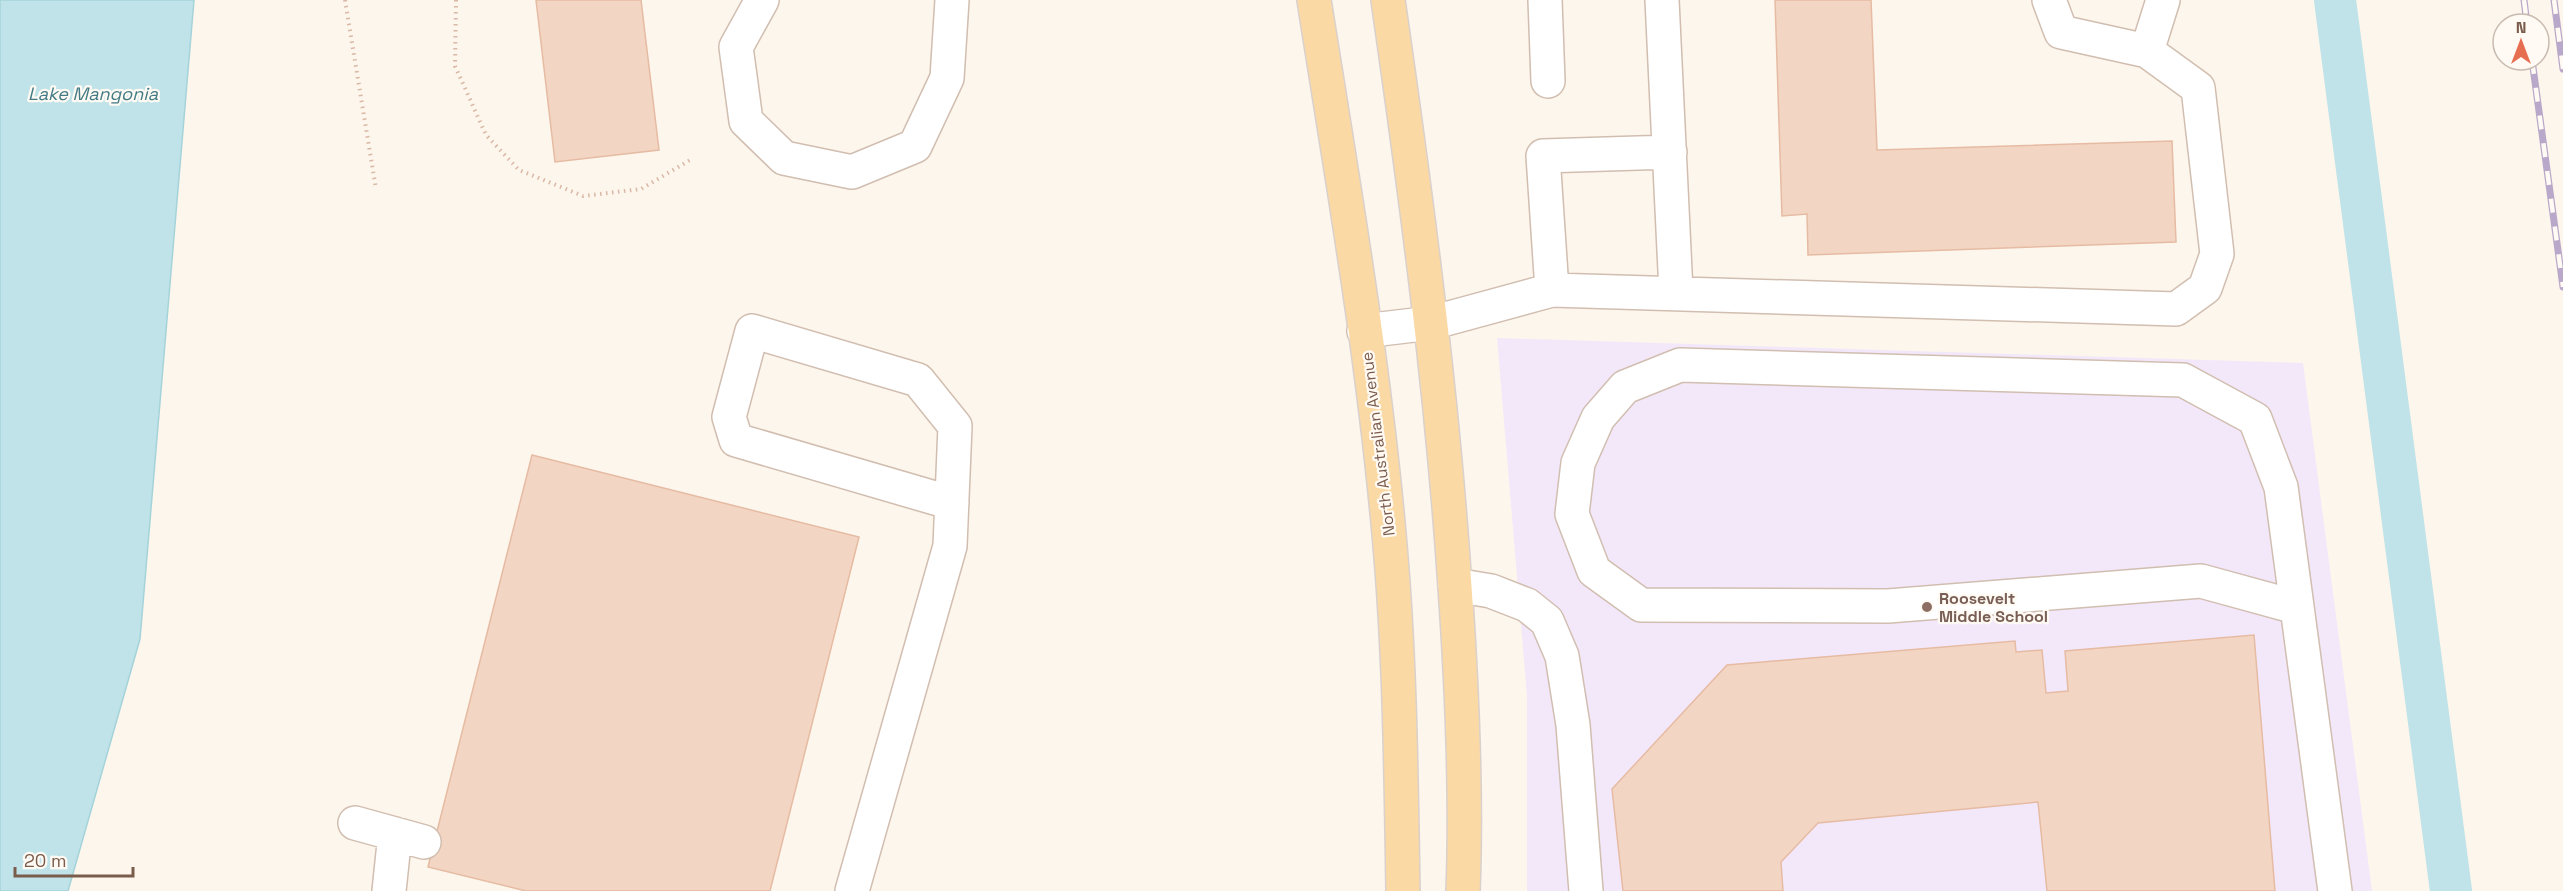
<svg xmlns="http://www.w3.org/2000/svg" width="2563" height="891" font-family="'Space Grotesk',sans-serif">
  <rect width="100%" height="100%" fill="#fdf6ec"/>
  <!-- education -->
  <path fill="#f3e8fa" d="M1497,338L2303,363L2372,891H1527V696Z"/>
  <!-- water -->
  <path fill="#bfe3e8" stroke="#a5d3da" stroke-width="1.5" d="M0,0H194L140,639L68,891H0Z"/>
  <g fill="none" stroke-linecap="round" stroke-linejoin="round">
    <!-- canal -->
    <path stroke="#bfe3e8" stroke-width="42" d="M2335,0L2451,891"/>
  </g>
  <!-- building -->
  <path fill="#f3d5c3" stroke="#e6bba3" stroke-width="1.5" d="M536,0H641L659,150L555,162Z
    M1775,0H1871L1877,150L2172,141L2176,242L1808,255L1807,214L1782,216Z
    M532,455L859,537L770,891H526L428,867Z
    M2254,635L2275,891H2047L2038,802L1818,823L1781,862L1783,891H1623L1612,789L1727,665L2015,641L2016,652L2042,650L2046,693L2068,691L2065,651Z"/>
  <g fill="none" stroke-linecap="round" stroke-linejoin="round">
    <defs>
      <path id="minor" d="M762,0L736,47L746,121L784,158L852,172L915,146L947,78L952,0
        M1545,0L1548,81
        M1662,0L1676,292
        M2147,51L2163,0
        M1552,290L1543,156L1670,152
        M1364,331L1431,323L1552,290L2176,309L2205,288L2217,254L2198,88L2147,51L2061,32L2049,0
        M1455,585L1491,591L1527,605L1547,621L1562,656L1573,725L1586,891
        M2296,607L2201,581L1888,606L1641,605L1594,571L1572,514L1578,463L1598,418L1625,387L1680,365L2183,380L2255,419L2281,487L2335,891
        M355,823L424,842
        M389,891L395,834
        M852,891L950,546L955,426L918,380L752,331L729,417L736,440L952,503"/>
      <path id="major" d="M1314,0C1342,177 1373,355 1389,534C1400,653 1401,772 1403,891
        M1388,0C1416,195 1442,390 1455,587C1462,688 1467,790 1463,891"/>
    </defs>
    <!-- minor casing -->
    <use href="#minor" stroke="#d1beb0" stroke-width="36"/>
    <!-- major casing -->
    <use href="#major" stroke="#dad1cd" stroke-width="36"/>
    <!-- path -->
    <path stroke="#d9b8a5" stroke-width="4" stroke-dasharray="1.5 4.5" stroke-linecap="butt" d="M345,0L376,189
      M456,0L455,66L486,135L519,170L583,196L641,189L690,160"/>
    <!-- minor -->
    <use href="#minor" stroke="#fff" stroke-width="33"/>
    <!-- major -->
    <use href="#major" stroke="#fbd9a5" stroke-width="33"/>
    <defs>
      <path id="rail" d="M2524,0L2527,24
        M2554,0L2563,69
        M2532,60L2563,287"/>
    </defs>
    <!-- rail casing -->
    <use href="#rail" stroke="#b9a8c9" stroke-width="7"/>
    <!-- rail -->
    <use href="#rail" stroke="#fffaf3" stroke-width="4.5" stroke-dasharray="14" stroke-linecap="butt"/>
  </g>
  <!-- markers -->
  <circle fill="#8d6e63" stroke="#fffaf3" stroke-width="2" cx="1927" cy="607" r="6"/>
  <g text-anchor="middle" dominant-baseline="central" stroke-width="4.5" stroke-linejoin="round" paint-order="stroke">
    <!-- street labels -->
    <g font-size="16" fill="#7a5c4d" stroke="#fffaf3">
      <text transform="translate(1378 444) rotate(-97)">North Australian Avenue</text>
    </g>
    <!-- education labels -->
    <g font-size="16" font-weight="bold" fill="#785e54" stroke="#fffaf3" text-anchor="start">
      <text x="1939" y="598">Roosevelt<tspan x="1939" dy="18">Middle School</tspan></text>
    </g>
    <!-- water labels -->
    <g font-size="18" font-style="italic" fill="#437c86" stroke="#fffaf3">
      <text x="93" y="93">Lake Mangonia</text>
    </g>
  </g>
  <!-- north arrow -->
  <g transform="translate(2521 42)"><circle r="28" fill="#fffaf3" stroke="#cabbb1" stroke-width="1.5"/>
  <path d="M0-4.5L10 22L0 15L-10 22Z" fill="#e76f51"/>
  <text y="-9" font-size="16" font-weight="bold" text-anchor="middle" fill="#7a5c4d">N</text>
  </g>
  <!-- scale -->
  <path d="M15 867v9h118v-9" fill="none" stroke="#7a5c4d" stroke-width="3"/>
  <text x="24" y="867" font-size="18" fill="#7a5c4d" stroke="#fffaf3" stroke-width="4.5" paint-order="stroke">20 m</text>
</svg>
